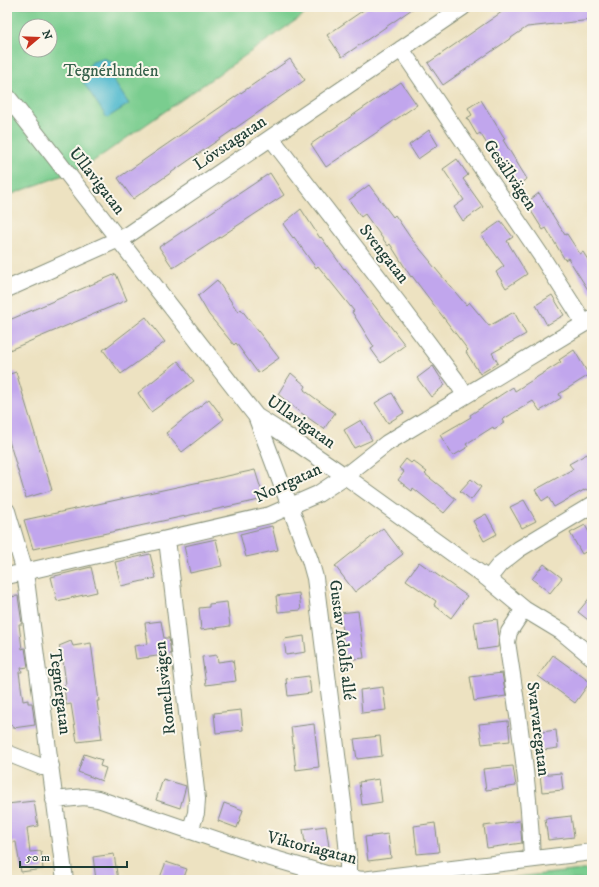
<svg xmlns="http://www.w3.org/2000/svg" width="599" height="887" font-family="'IM FELL DW Pica',serif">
  <rect width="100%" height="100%" fill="#fbf7ec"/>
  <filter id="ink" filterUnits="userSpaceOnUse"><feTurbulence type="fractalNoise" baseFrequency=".025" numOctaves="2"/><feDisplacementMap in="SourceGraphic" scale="8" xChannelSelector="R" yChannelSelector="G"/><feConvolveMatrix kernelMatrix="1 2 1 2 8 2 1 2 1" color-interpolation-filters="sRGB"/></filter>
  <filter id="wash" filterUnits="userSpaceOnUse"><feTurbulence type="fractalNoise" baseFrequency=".012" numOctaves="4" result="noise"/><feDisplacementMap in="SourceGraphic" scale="16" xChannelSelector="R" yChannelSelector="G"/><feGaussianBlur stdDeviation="0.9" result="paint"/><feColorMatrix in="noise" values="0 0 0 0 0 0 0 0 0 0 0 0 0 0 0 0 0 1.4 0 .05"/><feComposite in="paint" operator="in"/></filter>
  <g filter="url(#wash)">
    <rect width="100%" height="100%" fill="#ede2c1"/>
    <!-- green -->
    <path fill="#7acd8f" stroke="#4c8562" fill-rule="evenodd" d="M7,7H315L85,167L7,196ZM26,26H50V50H26Z
      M592,869V880H487Z"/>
    <!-- water -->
    <path fill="#50b9ce" stroke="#387b81" d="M104,58L117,65L122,73L113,80L129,104L107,118L83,82L84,73L92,62Z"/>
    <g id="blocks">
      <!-- building -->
      <path fill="#c1a6ed" d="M368,7H415L342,57L327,35Z
        M509,7H592V20L527,27L443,85L428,63Z
        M290,59L305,80L133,199L118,178Z
        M401,82L417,105L326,167L311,144Z
        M481,100L505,139L503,140L527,179L514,187L480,133L477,135L467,118L472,115L468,108Z
        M429,130L438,145L418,159L409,145Z
        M457,159L468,175L463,179L483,207L463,221L454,207L464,200L443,169Z
        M270,173L284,195L173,268L159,247Z
        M369,185L393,217L395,215L410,237L431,262H430L466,305L469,302L489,326L514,312L526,334L492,353L498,363L480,374L466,352L468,350L412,276L411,277L390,244L388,246L365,214L361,217L349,200Z
        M539,193L565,235L567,234L580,254L583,252L592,266V296L573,266L568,258L565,260L546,228L543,230L526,203Z
        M301,209L320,238L321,237L344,269L345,268L405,345L381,363L371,349L374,347L352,312L354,311L318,266L316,268L294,237L293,238L283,224Z
        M501,221L513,237L507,241L527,274L506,288L496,272L504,266L481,235Z
        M116,274L127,300L7,351V321Z
        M217,280L238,312L241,309L279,358L258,373L236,343L234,345L209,315L198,296Z
        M552,295L564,315L547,325L536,305Z
        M146,317L165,342L121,374L103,350Z
        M574,350L589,375L559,394L561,398L540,411L533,401L502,420L504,423L494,429L493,427L466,444L468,447L453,456L440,435L471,417L470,415L513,387L515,391L561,362L559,360Z
        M178,361L194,381L151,412L138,393Z
        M433,366L445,385L431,397L417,378Z
        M16,372L52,490L26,498L7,434V375Z
        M291,373L306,386L304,390L335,413L324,429L297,410L278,394Z
        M392,393L404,413L388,423L375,403Z
        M209,399L224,419L182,452L166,433Z
        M361,420L372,440L354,448L344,430Z
        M587,454L592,463V487L584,491V490L554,507L548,497L542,501L535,490L573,469L569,464Z
        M406,459L411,463L413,461L427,472L425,474L456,499L444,513L413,488L412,491L398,480L404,472L399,468Z
        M255,470L264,499L33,549L24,520Z
        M471,479L481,487L471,500L460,491Z
        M524,500L536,521L522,528L510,507Z
        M486,514L497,534L484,541L473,521Z
        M585,525L592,538V548L582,554L570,533Z
        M272,526L278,550L246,557L240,534Z
        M383,528L403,554L355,592L335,566Z
        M216,539L222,566L190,573L184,546Z
        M150,554L156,578L121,586L115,562Z
        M419,562L467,596L451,618L434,605L436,601L406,580Z
        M544,564L562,578L550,593L532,579Z
        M91,567L97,592L57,601L51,577Z
        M299,593L301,610L278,612L276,596Z
        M592,595V623L578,612Z
        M18,596L22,624H19L22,649L25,648L28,667L21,668L22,672H19L23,701L28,700V703H32L35,725L13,728V725L7,726V597Z
        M227,602L230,626L201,630L199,608L209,607V604Z
        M358,611L364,658L345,660L340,613Z
        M497,619L499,636L498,647L478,650L474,622Z
        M161,621L164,638H169L171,654L136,659L134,646L148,644L145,623Z
        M304,636L306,652L286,655L284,639Z
        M71,641L73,646L91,643L99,701H97L102,739L77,742L71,704L66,705L64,685L66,684L62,654L59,646Z
        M217,655L218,662L233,660L236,681L206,685L202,657Z
        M553,655L590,682L575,703L538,676Z
        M502,673L506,696L474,701L470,677Z
        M309,676L311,693L288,696L286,679Z
        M383,687L386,710L362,713L360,690Z
        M241,710L243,730L216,733L214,713Z
        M508,721L510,741L482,744L479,724Z
        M314,724L319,767L296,770L291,727Z
        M556,730L558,748L537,751L535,733Z
        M380,736L382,756L357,759L354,739Z
        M84,754L102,760L100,766L106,768L102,781L78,772Z
        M513,766L516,786L486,790L483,769Z
        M561,773L563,790L542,792L540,775Z
        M163,779L186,786L180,808L156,800Z
        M379,779L382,802L362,805L359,782Z
        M34,801L38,826L27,828L30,852L41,851L43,869L21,872L16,842L7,843V804Z
        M224,803L243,810L237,828L218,821Z
        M571,816L574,837L548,840L545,819Z
        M520,821L522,843L487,848L484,826Z
        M435,823L439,852L417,854L414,826Z
        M326,826L329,847L306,850L303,829Z
        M388,834L391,858L368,861L365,837Z
        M114,854L118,880H96L93,857Z
        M166,862L187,869L183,880H159Z"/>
    </g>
  </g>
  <g filter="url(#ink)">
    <use href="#blocks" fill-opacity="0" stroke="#86907a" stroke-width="1"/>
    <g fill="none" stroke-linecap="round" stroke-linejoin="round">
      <defs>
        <path id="minor" d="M401,49L540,254L576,310L584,324
          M7,96L256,416L275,428L345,476L488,579L524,609L562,632L592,657
          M271,138L399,304L455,379L465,395
          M7,289L128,235L463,7
          M256,416L310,560L315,578L344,811L348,855V878
          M7,511L25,572L65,880
          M167,539L197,799L196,813L190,831
          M7,576L270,515L318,494L345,476L387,443L592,319
          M488,579L500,564L519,549L592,505
          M524,609L509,632L507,642C518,713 529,785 532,858
          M7,753L42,767L51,766
          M54,800L84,797L98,799L261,855L326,874L362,880L592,852"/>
      </defs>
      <!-- minor casing -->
      <use href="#minor" stroke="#86907a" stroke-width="18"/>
      <!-- minor -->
      <use href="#minor" stroke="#fff" stroke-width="16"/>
    </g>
  </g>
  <g text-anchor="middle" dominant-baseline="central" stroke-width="4" stroke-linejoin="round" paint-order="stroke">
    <!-- park labels -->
    <g font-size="17" fill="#36614b" stroke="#fbf7ec">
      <text x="111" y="71">Tegnérlunden</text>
    </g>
    <!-- street labels -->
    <g font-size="17" fill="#1f3d34" stroke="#fbf7ec">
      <text transform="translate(230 143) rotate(-34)">Lövstagatan</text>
      <text transform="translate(510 175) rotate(56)">Gesällvägen</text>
      <text transform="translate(97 181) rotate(52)">Ullavigatan</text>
      <text transform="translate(384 254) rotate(52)">Svengatan</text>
      <text transform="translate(301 422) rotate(35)">Ullavigatan</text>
      <text transform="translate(288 483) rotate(-25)">Norrgatan</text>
      <text transform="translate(342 640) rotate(83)">Gustav Adolfs allé</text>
      <text transform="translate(165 688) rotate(-96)">Romellsvägen</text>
      <text transform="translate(60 692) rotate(83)">Tegnérgatan</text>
      <text transform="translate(538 729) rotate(83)">Svarvaregatan</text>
      <text transform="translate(312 848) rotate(14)">Viktoriagatan</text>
    </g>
  </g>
  <!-- margin -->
  <rect width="599" height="887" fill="none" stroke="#fbf7ec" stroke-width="24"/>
  <!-- north arrow -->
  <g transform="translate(38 38) rotate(71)"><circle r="19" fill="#fbf7ec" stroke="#a3ada2"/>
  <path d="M0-3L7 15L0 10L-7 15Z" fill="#c8321e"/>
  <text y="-6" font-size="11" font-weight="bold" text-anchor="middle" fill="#1f3d34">N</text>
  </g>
  <!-- scale -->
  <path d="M20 861v6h107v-6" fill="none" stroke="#1f3d34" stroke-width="2"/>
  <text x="26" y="861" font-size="12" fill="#1f3d34" stroke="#fbf7ec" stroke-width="3" paint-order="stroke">50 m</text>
</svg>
